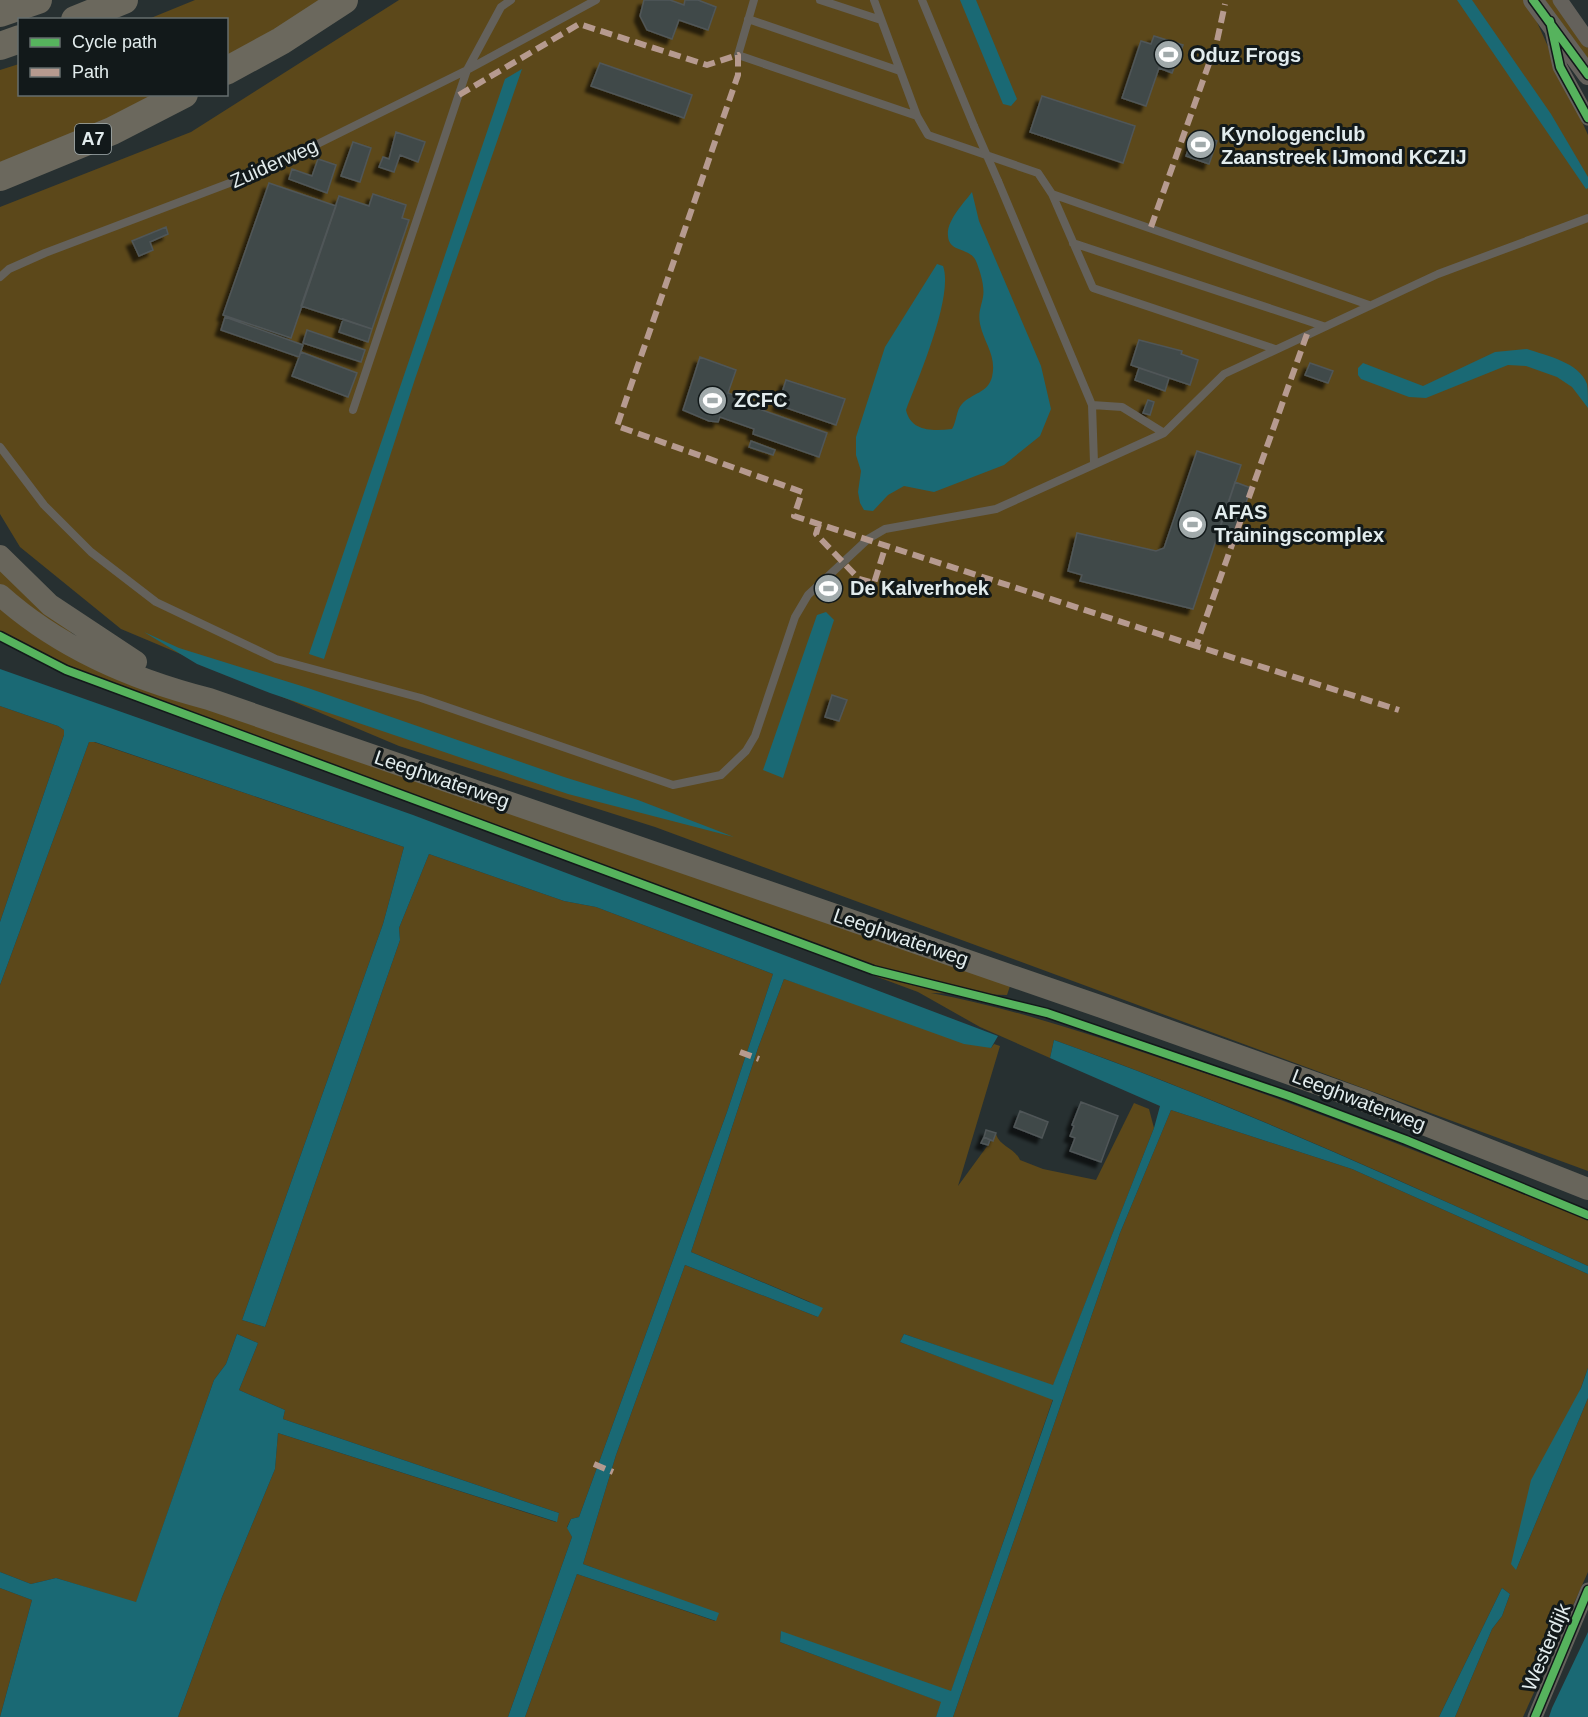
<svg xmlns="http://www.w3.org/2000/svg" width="1588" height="1717" font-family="Helvetica,sans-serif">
  <defs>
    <filter id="shadow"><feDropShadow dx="-5.5" dy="5.5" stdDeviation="1.5" flood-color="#0009"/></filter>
  </defs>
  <rect width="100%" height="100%" fill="#273031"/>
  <!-- green -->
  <path fill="#5c481a" d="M195,0H329L227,64L226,20H146Z
    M399,0H1527L1588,135V1171L655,827L399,746L121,629L20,547L0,514V207L191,132Z
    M1543,0H1555L1588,48V61Z
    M19,64L20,94L169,95L0,165V70Z
    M0,566L90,650L0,586Z
    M0,603L34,628L1010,986L1007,995L931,993C1013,1008 1092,1035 1172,1062C1313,1109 1450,1164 1588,1220V1266C1412,1186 1237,1105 1054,1040L1050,1058L980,1027L918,992L87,683L0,635Z
    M0,706L58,726L64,730V735L0,922Z
    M89,742H94L404,847L383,924L242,1320L265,1327L400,940L399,928L429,854L564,901L596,907L773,974L727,1112L579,1517L571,1519L567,1527L572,1537L508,1717H178L222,1597L275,1469L278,1433L556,1522L559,1513L283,1419L285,1410L239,1390L258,1343L237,1334L226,1364L214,1380L136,1603L56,1578L31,1584L0,1572V985Z
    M784,979L991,1048L994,1044L1000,1046L958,1186L996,1134C1000,1147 1015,1148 1020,1160L1043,1169L1096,1180L1134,1103L1149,1109L1154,1128L1053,1386L904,1334L900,1342L1053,1399L951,1692L781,1632L780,1642L942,1702L936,1717H525L577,1574L715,1621L718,1614L583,1564L616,1455L685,1265L818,1317L810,1302L691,1252L758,1048Z
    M1171,1110L1352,1169L1588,1274V1368L1516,1570L1588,1398V1572L1523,1717H1455L1492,1629L1502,1616L1510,1594L1502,1588L1439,1717H953L1120,1233Z
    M0,1588L32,1600L0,1717Z"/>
  <!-- water -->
  <path fill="#1a6974" d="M960,0H976L1017,99L1011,106L1003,104Z
    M1457,0H1472L1551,114L1588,177V188L1586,189Z
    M522,69L415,379L324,659L309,654L505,79Z
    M972,192L979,221L1041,366L1051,409L1040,436L1004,465L934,492L904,486L888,495L873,511L864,510L860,503L858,492L861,471L856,455V437L885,347L937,264L943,266C954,296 918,379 906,410C911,432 933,431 952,429C957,421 956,410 962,404C972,393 988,393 992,377C997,356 984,343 980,324C978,313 981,307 983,297C985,286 980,271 976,261C970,247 949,253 948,236C946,221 964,203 972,192Z
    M1527,349C1547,356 1579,362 1587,384C1588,390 1588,401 1588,408L1572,387L1557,377L1526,366L1508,365L1426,398L1409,397L1361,379L1358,375V368L1363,363L1423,386L1495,352Z
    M826,612L834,620L783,778L763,770L817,615Z
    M144,632L179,648L308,688L564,777L638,800L734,837L568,794L270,693L197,664Z
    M0,669L413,815L998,1036L991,1048L964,1044L784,979L758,1048L691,1252L823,1308L818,1317L685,1265L616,1455L583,1564L719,1613L716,1621L577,1574L525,1717H508L572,1537L567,1528L571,1519L579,1517L727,1112L773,974L596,907L564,901L429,854L399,928L400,940L265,1327L242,1320L383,924L404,847L95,742H89L0,985V922L64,735V730L58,726L0,706Z
    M1054,1040C1236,1105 1412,1186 1588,1266V1274L1352,1169L1171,1110L1120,1233L953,1717H936L941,1702L780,1642L781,1631L951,1691L1053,1400L900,1342L904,1334L1053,1385L1154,1128L1160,1106L1050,1058Z
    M237,1334L258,1343L239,1390L285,1410L283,1419L559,1513L557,1522L278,1433L275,1469L222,1597L178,1717H0L32,1600L0,1588V1572L31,1584L56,1578L136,1602L214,1380L226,1364Z
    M1588,1368V1398L1516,1570L1511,1564L1531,1480L1581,1388Z
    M1502,1588L1510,1594L1502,1616L1492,1629L1455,1717H1439Z
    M1588,1632V1717H1549L1552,1708Z"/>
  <!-- building -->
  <path fill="#414849" stroke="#505758" stroke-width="1.5" filter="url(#shadow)" d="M644,0H670L684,5L685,0H698L716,7L708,30L679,20L672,39L647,30L640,16Z
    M1154,36L1183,45L1172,73L1159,68L1146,106L1122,98L1141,41L1151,44Z
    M600,63L692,95L684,118L591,86Z
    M1042,96L1135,126L1123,163L1030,132Z
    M396,132L425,142L418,162L400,155L394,172L379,167L383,157L389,159Z
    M1194,133L1217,141L1209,164L1186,156Z
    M353,142L371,148L360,182L341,176Z
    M318,159L336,165L327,193L289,179L292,169L312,176Z
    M269,183L336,206L291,338L223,315Z
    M373,194L406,205L402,218L409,220L372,329L301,306L339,196L369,206Z
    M166,227L168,234L150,242L153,250L139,256L132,241Z
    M225,317L303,345L299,357L221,330Z
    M343,319L372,329L368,342L339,332Z
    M307,330L365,350L361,362L303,343Z
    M1139,340L1182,351L1181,354L1198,360L1190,385L1131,365Z
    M301,352L357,373L348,397L292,376Z
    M700,357L736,370L728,393L764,405L762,410L827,433L819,457L753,434L754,429L720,417L718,422L709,421L683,410Z
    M1310,363L1333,371L1328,383L1305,375Z
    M1139,368L1169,378L1165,391L1135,380Z
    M786,380L845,399L836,425L778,405Z
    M1148,400L1154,402L1150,415L1143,413Z
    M751,441L775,450L773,455L749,447Z
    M1197,451L1241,465L1193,609L1080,581L1082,575L1068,571L1077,533L1156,551L1164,548Z
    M1235,482L1251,488L1233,541L1217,536Z
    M832,695L847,700L839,721L825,717Z
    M1081,1102L1118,1116L1101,1162L1070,1151L1075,1138L1070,1136L1074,1126L1072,1125Z
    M1020,1111L1048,1122L1042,1138L1014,1127Z
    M986,1130L996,1133L993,1141L984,1137Z
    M984,1137L990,1140L988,1145L981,1143Z"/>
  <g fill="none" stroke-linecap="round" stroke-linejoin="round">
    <!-- service -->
    <path stroke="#64615b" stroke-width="8" d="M754,0L738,55L917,116
      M820,0L881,20
      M874,0L917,116L928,135L1038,173L1052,194L1369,305
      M922,0L974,126
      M748,19L900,71
      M998,181L1092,405L1094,463
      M1052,194L1093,288L1275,349
      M1073,243L1323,326
      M0,277L9,269L45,253L269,168L467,70L501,7L511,0
      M1092,405L1122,407L1164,433
      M353,410L467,70L596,0
      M0,447L44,505L91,552L156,602L276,659L421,698L673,785L721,775L746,751L755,736L795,617L808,595L868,539L885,529L996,509L1164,433L1224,374L1438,274L1588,218"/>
    <!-- minor -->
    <path stroke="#64615b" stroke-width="15" d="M1560,0L1588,40
      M1552,30L1560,67L1588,118
      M1535,1717L1588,1590"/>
    <!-- tertiary -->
    <path stroke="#64615b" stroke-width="20" d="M1533,0L1588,75"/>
    <!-- secondary -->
    <path stroke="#68655b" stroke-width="22" d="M0,556L50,605L136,662
      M0,595C58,647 134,680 209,699L1102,1007L1360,1099L1588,1189"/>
    <!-- motorway -->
    <path stroke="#6b685d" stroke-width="28" d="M0,13L38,0
      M75,20L124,0
      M0,46L20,39
      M226,71L281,41L344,0
      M0,177L112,131L184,94"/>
    <!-- service-bridge -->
    <path stroke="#64615b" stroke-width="8" d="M974,126L998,181"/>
    <!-- quiet -->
    <path stroke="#b69a8f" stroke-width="6" stroke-dasharray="12 6" stroke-linecap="butt" d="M459,95L579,24L707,65L738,55V75L617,426L802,492L794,516L1196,646
      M1151,227L1217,41L1225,4
      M1307,334L1196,646L1399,710
      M819,524L816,534L859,579L874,583L886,545
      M740,1052L759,1059
      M594,1464L613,1472"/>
    <defs>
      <path id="cycleway" d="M1533,0L1588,75
        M1550,21L1560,67L1588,118
        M0,636L66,670L873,970L1047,1013L1289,1096L1406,1140L1588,1215
        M1535,1717L1588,1590"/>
    </defs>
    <!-- cycleway casing -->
    <use href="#cycleway" stroke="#12191a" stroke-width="11"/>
    <!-- cycleway -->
    <use href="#cycleway" stroke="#56b35d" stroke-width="8"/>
  </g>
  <!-- icons -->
  <defs>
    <symbol id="stadium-disc" viewBox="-11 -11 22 22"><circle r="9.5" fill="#a1aaab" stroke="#12191a"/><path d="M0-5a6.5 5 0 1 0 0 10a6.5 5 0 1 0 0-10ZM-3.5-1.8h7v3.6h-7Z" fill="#fff"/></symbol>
  </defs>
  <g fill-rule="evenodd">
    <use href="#stadium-disc" x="1152" y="38" width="33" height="33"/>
    <use href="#stadium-disc" x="1184" y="128" width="33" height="33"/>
    <use href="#stadium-disc" x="696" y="384" width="33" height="33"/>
    <use href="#stadium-disc" x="1176" y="508" width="33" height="33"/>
    <use href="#stadium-disc" x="812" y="572" width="33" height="33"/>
  </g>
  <g text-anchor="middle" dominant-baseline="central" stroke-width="6" stroke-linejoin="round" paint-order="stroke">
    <!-- shield labels -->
    <rect fill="#12191a" stroke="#a4adae" stroke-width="1.5" x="75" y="124" width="36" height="30" rx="4.5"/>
    <g font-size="18" font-weight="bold" fill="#e2eced">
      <text x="93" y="139">A7</text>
    </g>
    <!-- poi labels -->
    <g font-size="20" font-weight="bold" fill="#e2eced" stroke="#12191a" text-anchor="start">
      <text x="1190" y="55">Oduz Frogs</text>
      <text x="1221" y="134">Kynologenclub<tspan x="1221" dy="23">Zaanstreek IJmond KCZIJ</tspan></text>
      <text x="734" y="400">ZCFC</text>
      <text x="1214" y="512">AFAS<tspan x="1214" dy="23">Trainingscomplex</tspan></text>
      <text x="850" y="588">De Kalverhoek</text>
    </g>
    <!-- street labels -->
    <g font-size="20" fill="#e2eced" stroke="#12191a">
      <text transform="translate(274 163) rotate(-24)">Zuiderweg</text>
      <text transform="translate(442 779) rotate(19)">Leeghwaterweg</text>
      <text transform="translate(901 937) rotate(19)">Leeghwaterweg</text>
      <text transform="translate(1359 1100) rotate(21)">Leeghwaterweg</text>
      <text transform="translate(1546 1647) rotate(-67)">Westerdijk</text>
    </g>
  </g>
  <!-- legend -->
  <rect x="18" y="18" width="210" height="78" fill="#12191a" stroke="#656d6e" stroke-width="1.5"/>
  <rect x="30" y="38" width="30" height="9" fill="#56b35d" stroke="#656d6e" stroke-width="1.5"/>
  <text x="72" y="48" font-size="18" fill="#e2eced">Cycle path</text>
  <rect x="30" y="68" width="30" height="9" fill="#b69a8f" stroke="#656d6e" stroke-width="1.5"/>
  <text x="72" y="78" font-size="18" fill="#e2eced">Path</text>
</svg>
